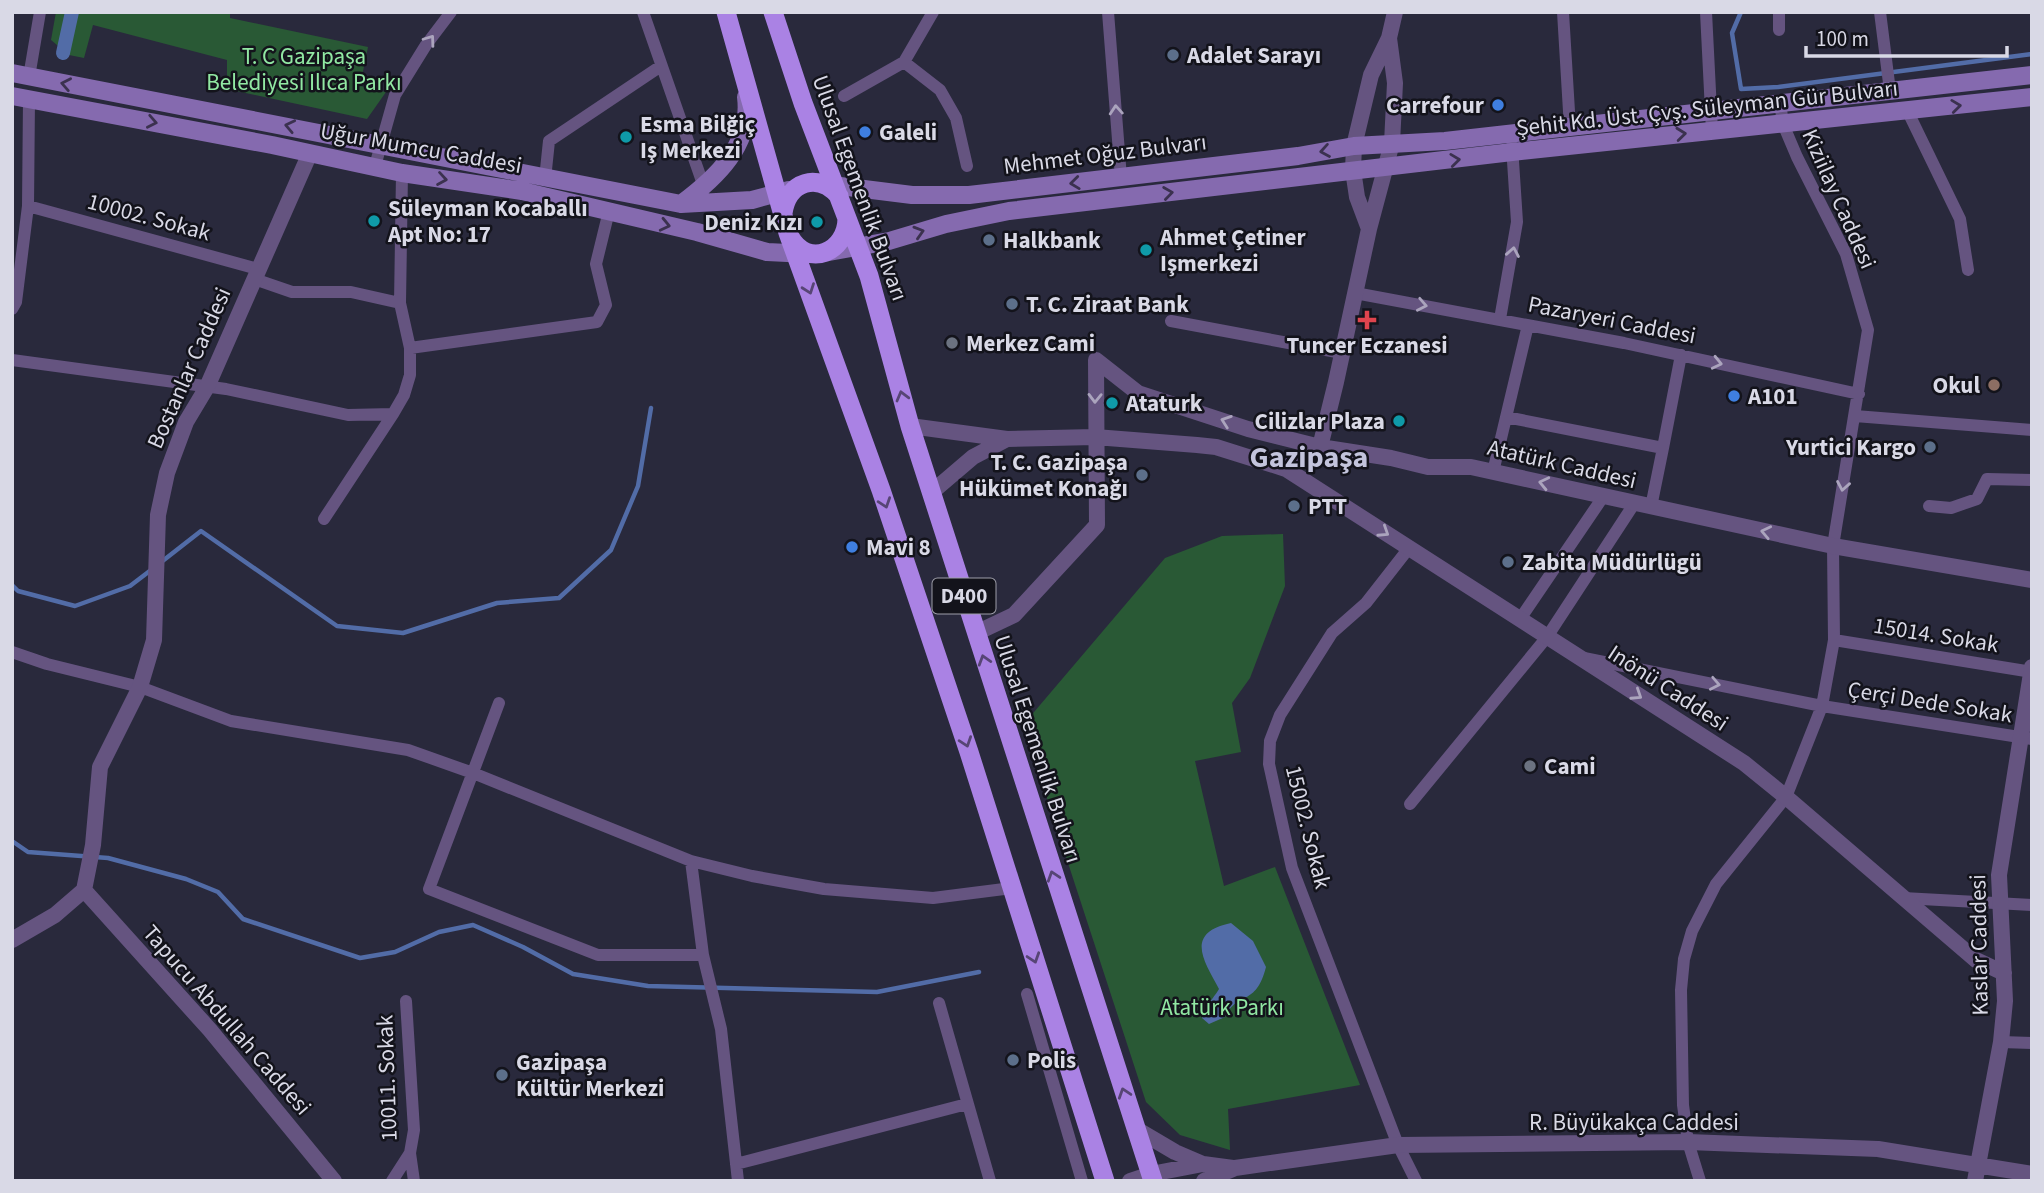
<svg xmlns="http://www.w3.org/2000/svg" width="2044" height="1193" font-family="'Source Sans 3',sans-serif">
  <rect width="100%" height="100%" fill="#29293c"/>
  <!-- green -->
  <path fill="#295935" d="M56,12H230V18L368,47L360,86L386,92L367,119L227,89V60L93,25L84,58L69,55L51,40Z
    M1283,534L1285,586L1250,678L1232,703L1241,752L1195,761L1224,886L1275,867L1360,1085L1228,1109L1230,1150L1180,1135L1146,1102L1023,725L1165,558L1222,536Z"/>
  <!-- water -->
  <path fill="#526ca7" d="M1231,923L1253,941L1266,967C1256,1007 1237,991 1225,1017L1209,1024L1202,1018C1205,1006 1213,999 1219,989C1204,961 1184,933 1231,923Z"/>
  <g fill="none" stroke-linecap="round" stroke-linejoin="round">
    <!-- stream -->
    <path stroke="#526ca7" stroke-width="4.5" d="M1741,12L1732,33L1741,89L1778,87L2032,54
      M160,563L201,531L337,626L403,633L497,603L559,598L611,550L638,486L651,408
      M12,585L18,591L75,606L130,586L151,570
      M12,841L28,852L108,858L186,879L218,892L243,919L360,958L395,952L439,932L473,925L523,947L573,974L648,986L877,992L979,972"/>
    <!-- canal -->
    <path stroke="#526ca7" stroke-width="14" d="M63,53L72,12"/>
    <!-- minor -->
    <path stroke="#655480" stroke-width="12" d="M643,12L704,187
      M1108,12L1121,178
      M1563,12L1570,128
      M1706,12L1712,131
      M1779,12V30
      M1880,12L1890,91
      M904,62L940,90L956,118L967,166
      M29,77L40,12
      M844,96L904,62L933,12
      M1908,112L1960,219L1968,270
      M375,166L395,95L426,45L451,12
      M545,179L549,141L661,66
      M28,206L258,269
      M254,279L292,292H351L400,303
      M1355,293L1624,343L1859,394
      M12,309L16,302L28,206L29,99
      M1500,319L1517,222L1512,146
      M1171,321L1342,353
      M410,348L597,322L606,305L596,264L609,211
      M12,360L226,389L348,415L393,414L404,395L410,375V348L400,303L402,173
      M1855,416L2032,430
      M1506,417L1663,448L1651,507
      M1663,448L1681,355
      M1493,472L1528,325
      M1929,506L1951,508L1977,499L1987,479L2032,480
      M324,519L393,414
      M1409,548L1366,603L1332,633L1280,715L1270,741L1269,764L1292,868L1398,1145L1416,1181
      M1520,619L1603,497
      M1834,640L2032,672
      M12,652L47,664L140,687L231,721L408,750L473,773L691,861L752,876L824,889L933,898L1012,888
      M1584,658L1822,706L2032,739
      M499,703L429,889L598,955H703
      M1410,804L1547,637L1634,504
      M691,861L703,955L721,1029L738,1181
      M1903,898L2032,905
      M1027,994L1082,1181
      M406,1001L414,1130L410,1153L414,1181
      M939,1003L990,1181
      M2001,1042L2032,1043
      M736,1164L967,1104
      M392,1181L410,1153
      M1700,1181L1688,1142L1683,1105L1681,990L1684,959L1692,931L1716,884L1786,797L1822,706L1834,640L1833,546L1868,330L1846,254L1797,157L1783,124L1780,102"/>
    <!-- tertiary -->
    <path stroke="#655480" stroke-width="16" d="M1369,229L1357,197L1353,170L1354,146L1371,75L1389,38L1395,12
      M1096,360L1138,393L1248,429L1320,447L1391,458L1428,467H1471L1833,546L2032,580
      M910,426L1007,439L1095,437L1197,445L1216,447L1286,469L1304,453L1320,447L1336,382L1369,229L1392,143L1395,83L1389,38
      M1286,469L1744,763L1786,797L1976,960L2004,973
      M932,492L973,457L1007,439
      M976,633L1014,615L1097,525L1096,360
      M84,890L210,1030L334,1181
      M12,940L55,915L84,890L93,845L100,767L140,687L154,640L158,515L167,473L186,422L207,387L310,153
      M1136,1129L1175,1152L1203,1164
      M1130,1181L1151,1174L1203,1164L1233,1168
      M1204,1181L1235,1168L1398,1145L1688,1142L1878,1149L2032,1174
      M1975,1181L2001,1042L2005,1001L1999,875L2032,667"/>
    <!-- secondary -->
    <path stroke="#856aaf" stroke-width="18" d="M12,73L681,204L752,200L789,190
      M12,96L272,145L402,173L522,191L697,232L767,252L808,254
      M824,184L912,195H969L1298,156L1354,146L1445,141L2032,75
      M681,204C716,178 752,145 746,97
      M829,252L889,241L946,224L1009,211L1512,152L2032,97"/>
    <!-- trunk -->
    <path stroke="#aa82e4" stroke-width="19" d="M726,12L788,233L881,490L969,752L1105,1181
      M773,12L803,103L869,276L910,426L1153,1181
      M783,213C788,181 818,172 839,196
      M790,237C808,269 847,252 847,218"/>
  </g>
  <!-- one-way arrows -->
  <defs><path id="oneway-chevron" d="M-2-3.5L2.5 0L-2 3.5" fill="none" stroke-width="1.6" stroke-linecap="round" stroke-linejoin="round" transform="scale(1.75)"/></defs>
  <g stroke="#aba4bd">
    <use href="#oneway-chevron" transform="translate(430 40) rotate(-54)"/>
    <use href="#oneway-chevron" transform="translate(1116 110) rotate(-94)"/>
    <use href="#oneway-chevron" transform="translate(1513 252) rotate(-80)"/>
    <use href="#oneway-chevron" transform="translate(1422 305) rotate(11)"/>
    <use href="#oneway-chevron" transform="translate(1717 363) rotate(13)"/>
    <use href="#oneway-chevron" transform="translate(1095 398) rotate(91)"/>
    <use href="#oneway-chevron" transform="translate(1226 421) rotate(-161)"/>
    <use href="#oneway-chevron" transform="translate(1544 483) rotate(-167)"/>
    <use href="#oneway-chevron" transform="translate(1843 486) rotate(100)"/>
    <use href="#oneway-chevron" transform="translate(1384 532) rotate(33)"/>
    <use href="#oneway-chevron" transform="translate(1766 532) rotate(-168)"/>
    <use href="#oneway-chevron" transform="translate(1715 684) rotate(11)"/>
    <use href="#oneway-chevron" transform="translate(1637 695) rotate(33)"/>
  </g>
  <g stroke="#3b314f">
    <use href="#oneway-chevron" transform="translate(66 84) rotate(-169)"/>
    <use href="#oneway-chevron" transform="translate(1956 106) rotate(-7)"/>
    <use href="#oneway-chevron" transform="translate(152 122) rotate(11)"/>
    <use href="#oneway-chevron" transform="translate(290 126) rotate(-168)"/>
    <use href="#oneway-chevron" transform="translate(1681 134) rotate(-6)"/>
    <use href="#oneway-chevron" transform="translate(1325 151) rotate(170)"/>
    <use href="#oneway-chevron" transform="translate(1455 160) rotate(-7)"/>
    <use href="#oneway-chevron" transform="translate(442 179) rotate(9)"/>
    <use href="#oneway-chevron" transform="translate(1075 183) rotate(173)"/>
    <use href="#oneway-chevron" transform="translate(1168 193) rotate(-8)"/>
    <use href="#oneway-chevron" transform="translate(665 225) rotate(13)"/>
    <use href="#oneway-chevron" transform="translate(919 232) rotate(-17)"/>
  </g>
  <g stroke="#574575">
    <use href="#oneway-chevron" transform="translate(809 289) rotate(70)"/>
    <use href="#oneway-chevron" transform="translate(902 396) rotate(-105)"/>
    <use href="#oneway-chevron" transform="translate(885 503) rotate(71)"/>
    <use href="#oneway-chevron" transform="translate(984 660) rotate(-107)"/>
    <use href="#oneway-chevron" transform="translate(966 742) rotate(71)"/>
    <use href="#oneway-chevron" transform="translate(1053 876) rotate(-108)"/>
    <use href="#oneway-chevron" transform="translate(1034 958) rotate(72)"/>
    <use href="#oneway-chevron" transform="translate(1124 1093) rotate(-108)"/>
  </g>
  <!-- markers -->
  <g fill="#5c6f8a" stroke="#13131b" stroke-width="2.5">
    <circle cx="1173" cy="55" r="7"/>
    <circle cx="989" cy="240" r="7"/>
    <circle cx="1012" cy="304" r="7"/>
    <circle cx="1930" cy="447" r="7"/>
    <circle cx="1142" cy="475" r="7"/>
    <circle cx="1294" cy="506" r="7"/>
    <circle cx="1508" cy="562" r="7"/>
    <circle cx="1013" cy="1060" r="7"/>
    <circle cx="502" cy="1075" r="7"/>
  </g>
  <g fill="#3f7fe0" stroke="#13131b" stroke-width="2.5">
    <circle cx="1498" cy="105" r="7"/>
    <circle cx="865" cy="132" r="7"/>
    <circle cx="1734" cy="396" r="7"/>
    <circle cx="852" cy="547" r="7"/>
  </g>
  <g fill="#0f9aa8" stroke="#13131b" stroke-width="2.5">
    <circle cx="626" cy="137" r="7"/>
    <circle cx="374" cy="221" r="7"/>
    <circle cx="817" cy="222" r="7"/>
    <circle cx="1146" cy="250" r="7"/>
    <circle cx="1112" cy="403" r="7"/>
    <circle cx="1399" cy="421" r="7"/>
  </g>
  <path fill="#e0444e" stroke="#13131b" stroke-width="2.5" d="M1363.5 309.5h7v7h7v7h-7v7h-7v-7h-7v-7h7z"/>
  <g fill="#6b7280" stroke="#13131b" stroke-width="2.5">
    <circle cx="952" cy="343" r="7"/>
    <circle cx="1530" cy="766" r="7"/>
  </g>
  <circle fill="#8d6e63" stroke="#13131b" stroke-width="2.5" cx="1994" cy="385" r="7"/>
  <g text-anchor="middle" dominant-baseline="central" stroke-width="5" stroke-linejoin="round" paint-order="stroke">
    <!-- shield labels -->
    <rect fill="#13131b" stroke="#9e9ea9" stroke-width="2" x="932.5" y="578.5" width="63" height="35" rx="5"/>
    <g font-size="21" font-weight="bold" fill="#d9d9e6">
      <text x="964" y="596">D400</text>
    </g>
    <!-- poi labels -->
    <g font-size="23" font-weight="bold" fill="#d9d9e6" stroke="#13131b" text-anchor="start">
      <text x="1187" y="55">Adalet Sarayı</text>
      <text x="1484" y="105" text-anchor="end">Carrefour</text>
      <text x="640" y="124">Esma Bilğiç<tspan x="640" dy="26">Iş Merkezi</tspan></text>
      <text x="879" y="132">Galeli</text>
      <text x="388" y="208">Süleyman Kocaballı<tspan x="388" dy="26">Apt No: 17</tspan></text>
      <text x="803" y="222" text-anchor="end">Deniz Kızı</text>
      <text x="1160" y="237">Ahmet Çetiner<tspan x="1160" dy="26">Işmerkezi</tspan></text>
      <text x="1003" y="240">Halkbank</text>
      <text x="1026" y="304">T. C. Ziraat Bank</text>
      <text x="966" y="343">Merkez Cami</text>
      <text x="1367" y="345" text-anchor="middle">Tuncer Eczanesi</text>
      <text x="1980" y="385" text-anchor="end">Okul</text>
      <text x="1748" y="396">A101</text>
      <text x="1126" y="403">Ataturk</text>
      <text x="1385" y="421" text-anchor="end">Cilizlar Plaza</text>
      <text x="1916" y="447" text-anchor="end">Yurtici Kargo</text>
      <text x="1128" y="462" text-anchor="end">T. C. Gazipaşa<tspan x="1128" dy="26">Hükümet Konağı</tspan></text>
      <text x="1308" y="506">PTT</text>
      <text x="866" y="547">Mavi 8</text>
      <text x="1522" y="562">Zabita Müdürlügü</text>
      <text x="1544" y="766">Cami</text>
      <text x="1027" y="1060">Polis</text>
      <text x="516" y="1062">Gazipaşa<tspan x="516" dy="26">Kültür Merkezi</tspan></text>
    </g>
    <!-- park labels -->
    <g font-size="23" fill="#91e8a3" stroke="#13131b">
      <text x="304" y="56">T. C Gazipaşa<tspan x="304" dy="26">Belediyesi Ilıca Parkı</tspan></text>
      <text x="1222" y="1007">Atatürk Parkı</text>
    </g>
    <!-- street labels -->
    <g font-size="23" fill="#d9d9e6" stroke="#13131b">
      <text transform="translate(1707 108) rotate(-6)">Şehit Kd. Üst. Çvş. Süleyman Gür Bulvarı</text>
      <text transform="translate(421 148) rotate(10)">Uğur Mumcu Caddesi</text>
      <text transform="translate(1105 154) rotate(-7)">Mehmet Oğuz Bulvarı</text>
      <text transform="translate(860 188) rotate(70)">Ulusal Egemenlik Bulvarı</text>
      <text transform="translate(1839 199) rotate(66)">Kiziilay Caddesi</text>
      <text transform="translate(149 217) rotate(15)">10002. Sokak</text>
      <text transform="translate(1612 320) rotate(11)">Pazaryeri Caddesi</text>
      <text transform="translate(189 368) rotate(-66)">Bostanlar Caddesi</text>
      <text transform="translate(1562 464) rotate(13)">Atatürk Caddesi</text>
      <text transform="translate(1936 635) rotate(9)">15014. Sokak</text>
      <text transform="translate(1668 688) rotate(33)">Inönü Caddesi</text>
      <text transform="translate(1930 702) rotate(9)">Çerçi Dede Sokak</text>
      <text transform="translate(1038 749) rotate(72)">Ulusal Egemenlik Bulvarı</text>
      <text transform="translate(1308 827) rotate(76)">15002. Sokak</text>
      <text transform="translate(1979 945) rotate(-91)">Kaslar Caddesi</text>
      <text transform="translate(227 1020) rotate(49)">Tapucu Abdullah Caddesi</text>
      <text transform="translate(387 1078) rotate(-92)">10011. Sokak</text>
      <text x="1634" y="1122">R. Büyükakça Caddesi</text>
    </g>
    <!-- district labels -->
    <g font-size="30" font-weight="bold" fill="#c3c4dc" stroke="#13131b">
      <text x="1309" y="457">Gazipaşa</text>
    </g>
  </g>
  <!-- border -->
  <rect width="2044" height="1193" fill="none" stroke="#d9d9e6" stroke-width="28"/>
  <!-- scale -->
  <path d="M1806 46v10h201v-10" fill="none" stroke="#d9d9e6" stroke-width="3.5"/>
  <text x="1816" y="46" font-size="21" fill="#d9d9e6" stroke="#13131b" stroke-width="5" paint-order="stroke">100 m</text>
</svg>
